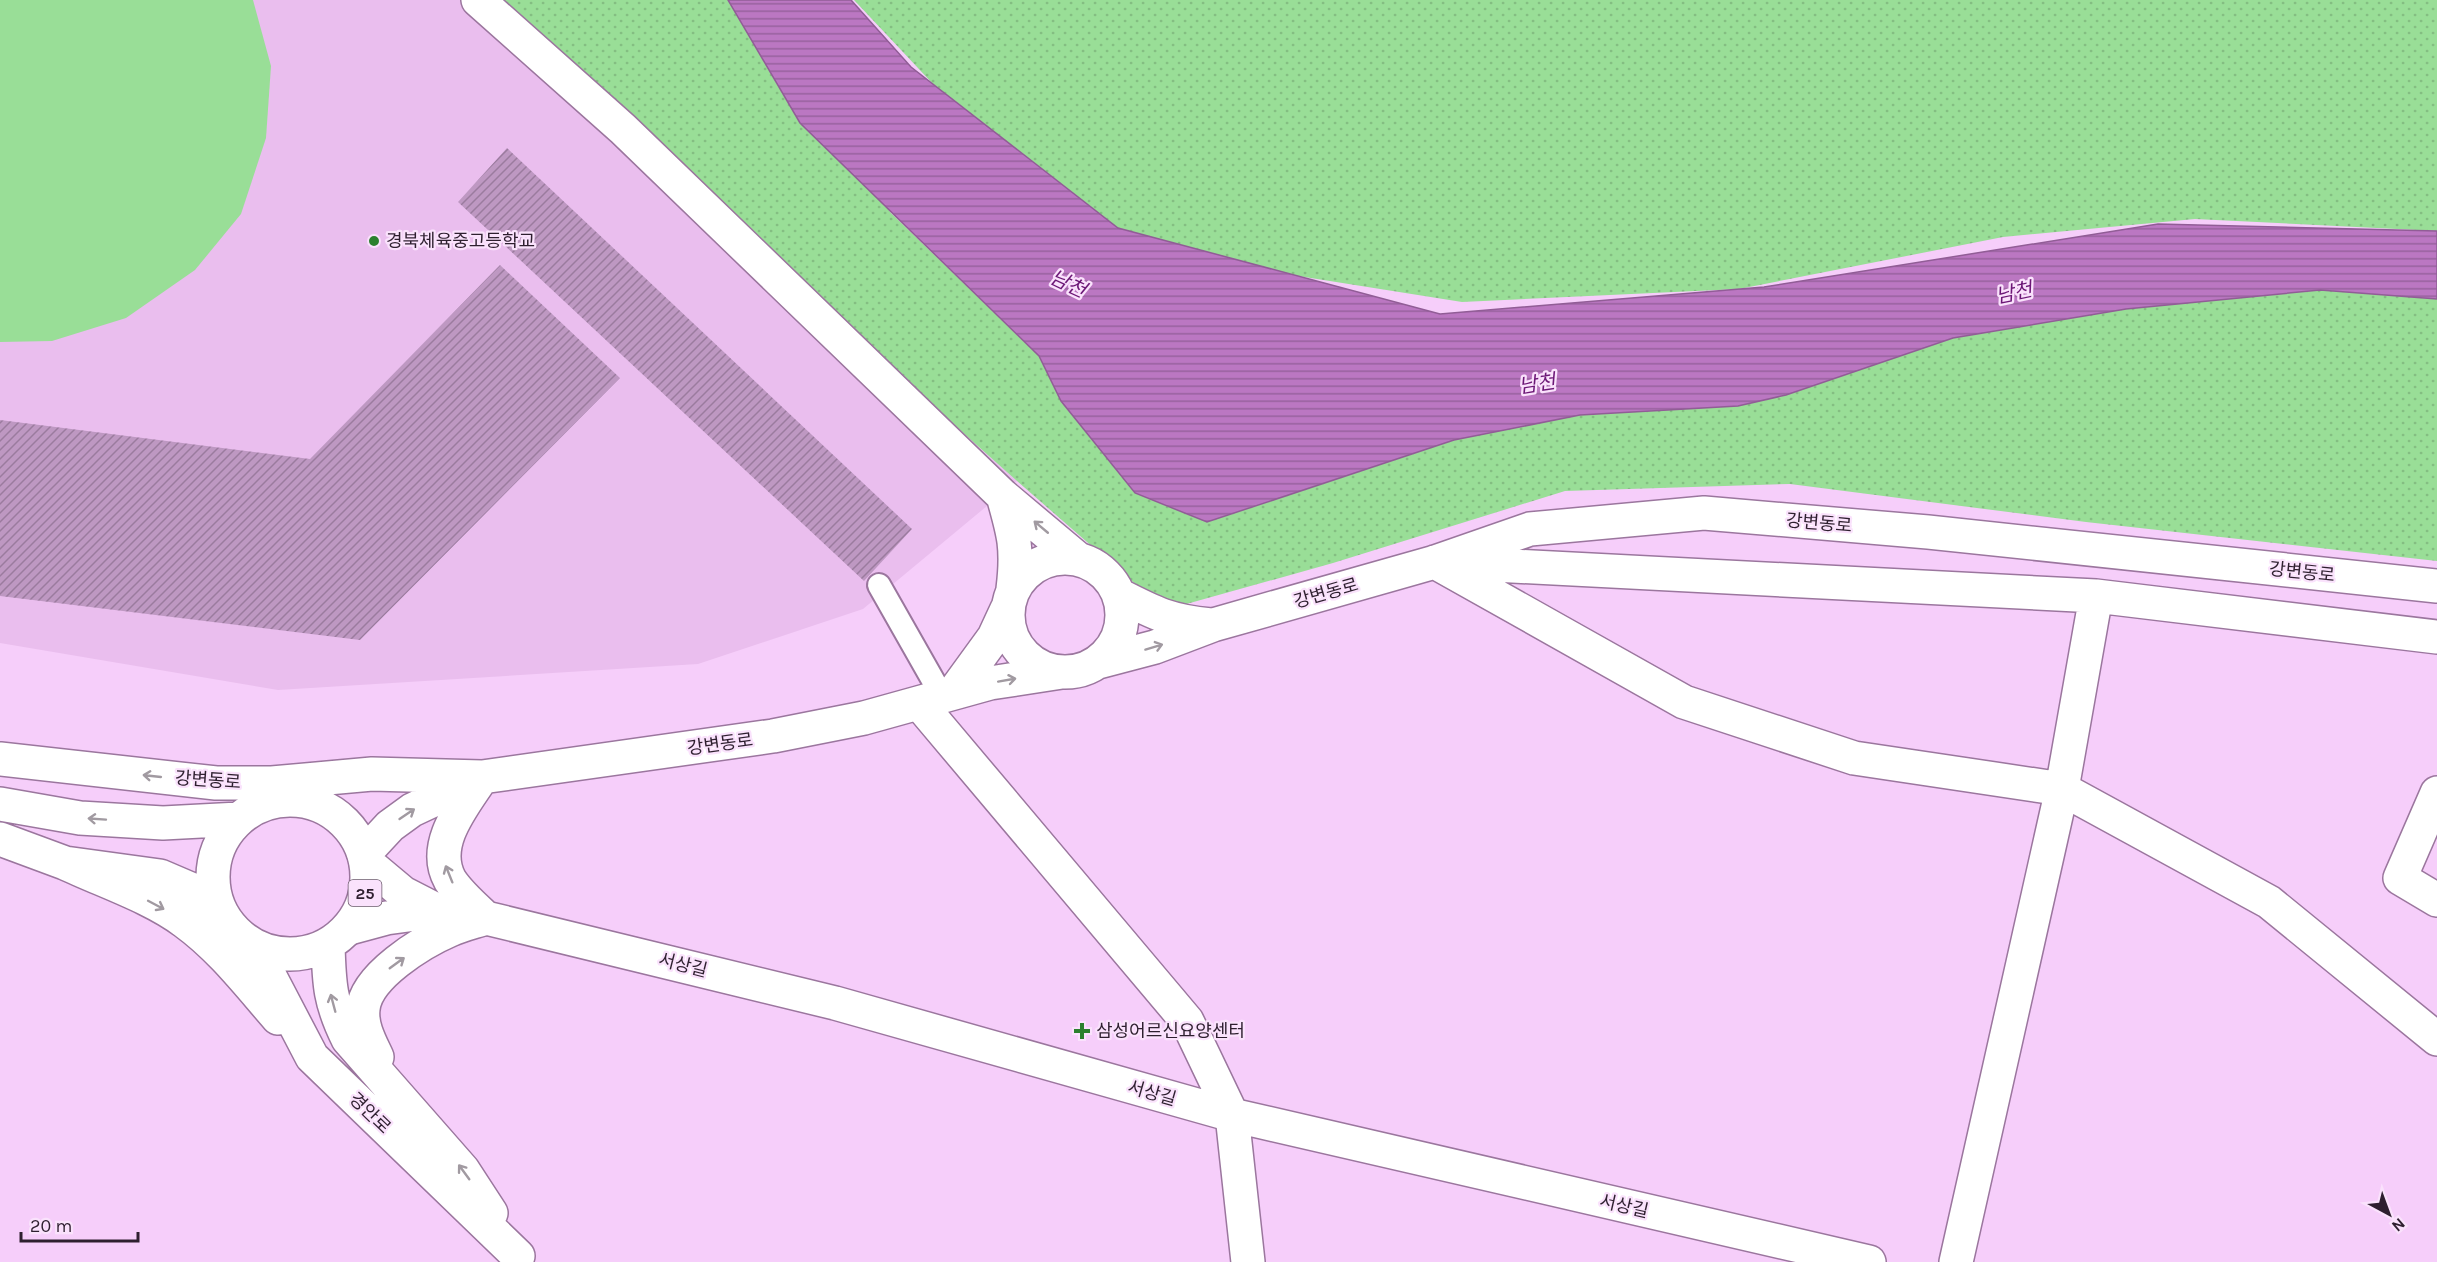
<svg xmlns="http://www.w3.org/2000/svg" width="2437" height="1262" font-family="Karla,'Noto Sans KR',sans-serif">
  <defs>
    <pattern id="green-dots" width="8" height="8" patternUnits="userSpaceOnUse" patternTransform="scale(1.5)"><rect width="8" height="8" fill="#99de97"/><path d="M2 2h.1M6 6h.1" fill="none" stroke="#84be82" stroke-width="1.8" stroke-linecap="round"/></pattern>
    <pattern id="water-rules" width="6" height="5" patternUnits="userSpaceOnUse" patternTransform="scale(1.5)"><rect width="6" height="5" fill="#bb77c2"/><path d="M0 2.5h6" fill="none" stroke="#98619e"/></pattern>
    <pattern id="building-hatch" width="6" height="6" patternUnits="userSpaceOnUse" patternTransform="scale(1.5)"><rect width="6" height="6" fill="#be98c2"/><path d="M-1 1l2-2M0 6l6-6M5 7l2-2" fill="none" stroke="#9b7b9e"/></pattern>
  </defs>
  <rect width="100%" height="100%" fill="#f6cefa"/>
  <!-- built -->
  <path fill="#eabeee" d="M0,0H478L1017,481L863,609L698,664L278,690L0,643Z"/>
  <!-- green -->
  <path fill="url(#green-dots)" d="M478,0H728L891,213L1039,356L1061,401L1135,493L1207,522L1454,440L1580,415L1786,395L1953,338L2126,309L2320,290L2437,299V561L2086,522L1790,484L1565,491L1333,563L1165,610L1017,481Z
    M854,0H2437V231L2195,219L2003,237L1739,289L1462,302L1292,275L1118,228L933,84Z"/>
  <!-- pitch -->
  <path fill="#99de97" d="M0,0H253L271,66L266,138L241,214L195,270L126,318L52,341L0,342Z"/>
  <!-- water -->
  <path fill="url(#water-rules)" stroke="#915d96" stroke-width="1.5" d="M728,0H851L911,67L1118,228L1440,314L1764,287L2158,224L2437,231V299L2320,290L2126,309L1953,338L1786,395L1738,406L1580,415L1454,440L1207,522L1135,493L1061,401L1039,356L800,123Z"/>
  <!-- building -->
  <path fill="url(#building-hatch)" d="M507,148L912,529L864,581L458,202Z
    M500,265L620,378L360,640L0,596V420L310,459Z"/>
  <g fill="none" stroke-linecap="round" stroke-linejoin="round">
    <defs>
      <path id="lane" d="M879,585L942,696"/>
      <path id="street" d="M478,0L623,129L1003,496L1078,559
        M1003,496C1014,534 1018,549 1013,589
        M1008 615a57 57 0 1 1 114 0a57 57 0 1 1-114 0Z
        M1119,595C1156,614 1170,621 1211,625
        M2096,596L2062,789L1854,758L1684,702L1435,562L2096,596L2437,637
        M1098,662L1155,647L1213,625L1435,562L1530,529L1704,513L1928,532L2437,586
        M954,692L994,637L1007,609
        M919,703L1187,1021L1232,1115L1248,1262
        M0,759L216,783H272L372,774L482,777L773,736L864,718L990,683L1062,672
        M482,777C464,805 430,844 450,880C459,894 474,907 486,918
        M2437,793L2400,878L2437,900
        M364,854L390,826L412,810L478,779
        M366,862L403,893L438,911L486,918L835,1003L1232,1115L1869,1262
        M349,928L386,918L438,911
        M1956,1262L2062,789L2269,902L2437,1039"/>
      <path id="primary" d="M213 877a77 77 0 1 1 154 0a77 77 0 1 1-154 0Z
        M0,804L80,818L163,823L239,819
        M0,839L65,863L160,876L195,891L220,910
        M65,863C103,881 152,897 185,922C221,948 249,985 278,1018
        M328,945C329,984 330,1003 348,1039L463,1170L491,1213
        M254,946L312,1057L518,1256
        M377,1057C370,1042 361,1026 363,1009C366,976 422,942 450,930C461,925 474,922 486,918"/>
    </defs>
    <!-- lane casing -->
    <use href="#lane" stroke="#9b769e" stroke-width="26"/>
    <!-- street casing -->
    <use href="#street" stroke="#9b769e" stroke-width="36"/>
    <!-- primary casing -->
    <use href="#primary" stroke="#9b769e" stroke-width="36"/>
    <!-- lane -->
    <use href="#lane" stroke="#fff" stroke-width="22"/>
    <!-- street -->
    <use href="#street" stroke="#fff" stroke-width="33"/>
    <!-- primary -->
    <use href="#primary" stroke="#fff" stroke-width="33"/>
  </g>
  <!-- one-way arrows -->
  <defs><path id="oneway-shaft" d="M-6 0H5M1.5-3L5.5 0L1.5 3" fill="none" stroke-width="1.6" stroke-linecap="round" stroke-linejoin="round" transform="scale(1.5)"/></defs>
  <g stroke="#a19aa1">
    <use href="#oneway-shaft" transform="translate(1041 527) rotate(-140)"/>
    <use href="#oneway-shaft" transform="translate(1154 647) rotate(-17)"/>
    <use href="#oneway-shaft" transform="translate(1007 680) rotate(-10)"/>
    <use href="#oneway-shaft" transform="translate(152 776) rotate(-174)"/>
    <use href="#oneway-shaft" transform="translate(407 814) rotate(-34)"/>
    <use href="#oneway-shaft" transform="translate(97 819) rotate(-176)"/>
    <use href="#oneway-shaft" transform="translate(449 874) rotate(-112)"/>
    <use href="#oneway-shaft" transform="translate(156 905) rotate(28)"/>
    <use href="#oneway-shaft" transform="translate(397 963) rotate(-36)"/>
    <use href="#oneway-shaft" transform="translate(333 1003) rotate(-105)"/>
    <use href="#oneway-shaft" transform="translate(464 1172) rotate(-126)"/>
  </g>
  <!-- markers -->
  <g fill="#2b802e" stroke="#fae2fc" stroke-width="2">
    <circle cx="374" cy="241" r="6"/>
    <path d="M1079 1022h6v6h6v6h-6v6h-6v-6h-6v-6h6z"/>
  </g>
  <g text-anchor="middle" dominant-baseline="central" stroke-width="4.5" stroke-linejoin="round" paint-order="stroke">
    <!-- shield labels -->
    <rect fill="#fae2fc" stroke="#6b5a6c" stroke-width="1.5" x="348.5" y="880" width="33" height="26" rx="4.5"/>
    <g font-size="16" font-weight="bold" fill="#2e1f2f">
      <text x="365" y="893">25</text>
    </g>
    <!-- poi labels -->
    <g font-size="18" fill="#2e1f2f" stroke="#fae2fc" text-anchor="start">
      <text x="386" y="241">경북체육중고등학교</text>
      <text x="1096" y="1031">삼성어르신요양센터</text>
    </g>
    <!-- street labels -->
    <g font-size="18" fill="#2e1f2f" stroke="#fae2fc">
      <text transform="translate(1819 523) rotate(5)">강변동로</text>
      <text transform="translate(2302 572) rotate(6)">강변동로</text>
      <text transform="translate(1326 593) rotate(-16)">강변동로</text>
      <text transform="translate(720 744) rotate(-8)">강변동로</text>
      <text transform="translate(208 780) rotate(4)">강변동로</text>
      <text transform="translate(683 965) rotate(14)">서상길</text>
      <text transform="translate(1152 1093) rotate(16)">서상길</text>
      <text transform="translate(370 1113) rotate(44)">경안로</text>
      <text transform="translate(1624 1206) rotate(13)">서상길</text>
    </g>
    <!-- water labels -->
    <g font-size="20" font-style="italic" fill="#6c1776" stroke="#fae2fc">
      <text transform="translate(1068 284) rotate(25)">남천</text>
      <text transform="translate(2014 293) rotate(-12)">남천</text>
      <text transform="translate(1537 384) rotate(-9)">남천</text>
    </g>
  </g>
  <!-- north arrow -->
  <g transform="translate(2389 1214) rotate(139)" stroke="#fae2fc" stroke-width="4.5" paint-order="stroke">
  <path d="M0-4.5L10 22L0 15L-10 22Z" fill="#2e1f2f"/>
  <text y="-9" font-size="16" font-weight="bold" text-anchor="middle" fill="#2e1f2f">N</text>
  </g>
  <!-- scale -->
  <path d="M21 1232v9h117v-9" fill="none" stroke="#2e1f2f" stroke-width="3"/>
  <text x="30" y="1232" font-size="18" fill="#2e1f2f" stroke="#fae2fc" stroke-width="4.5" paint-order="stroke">20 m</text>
</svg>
